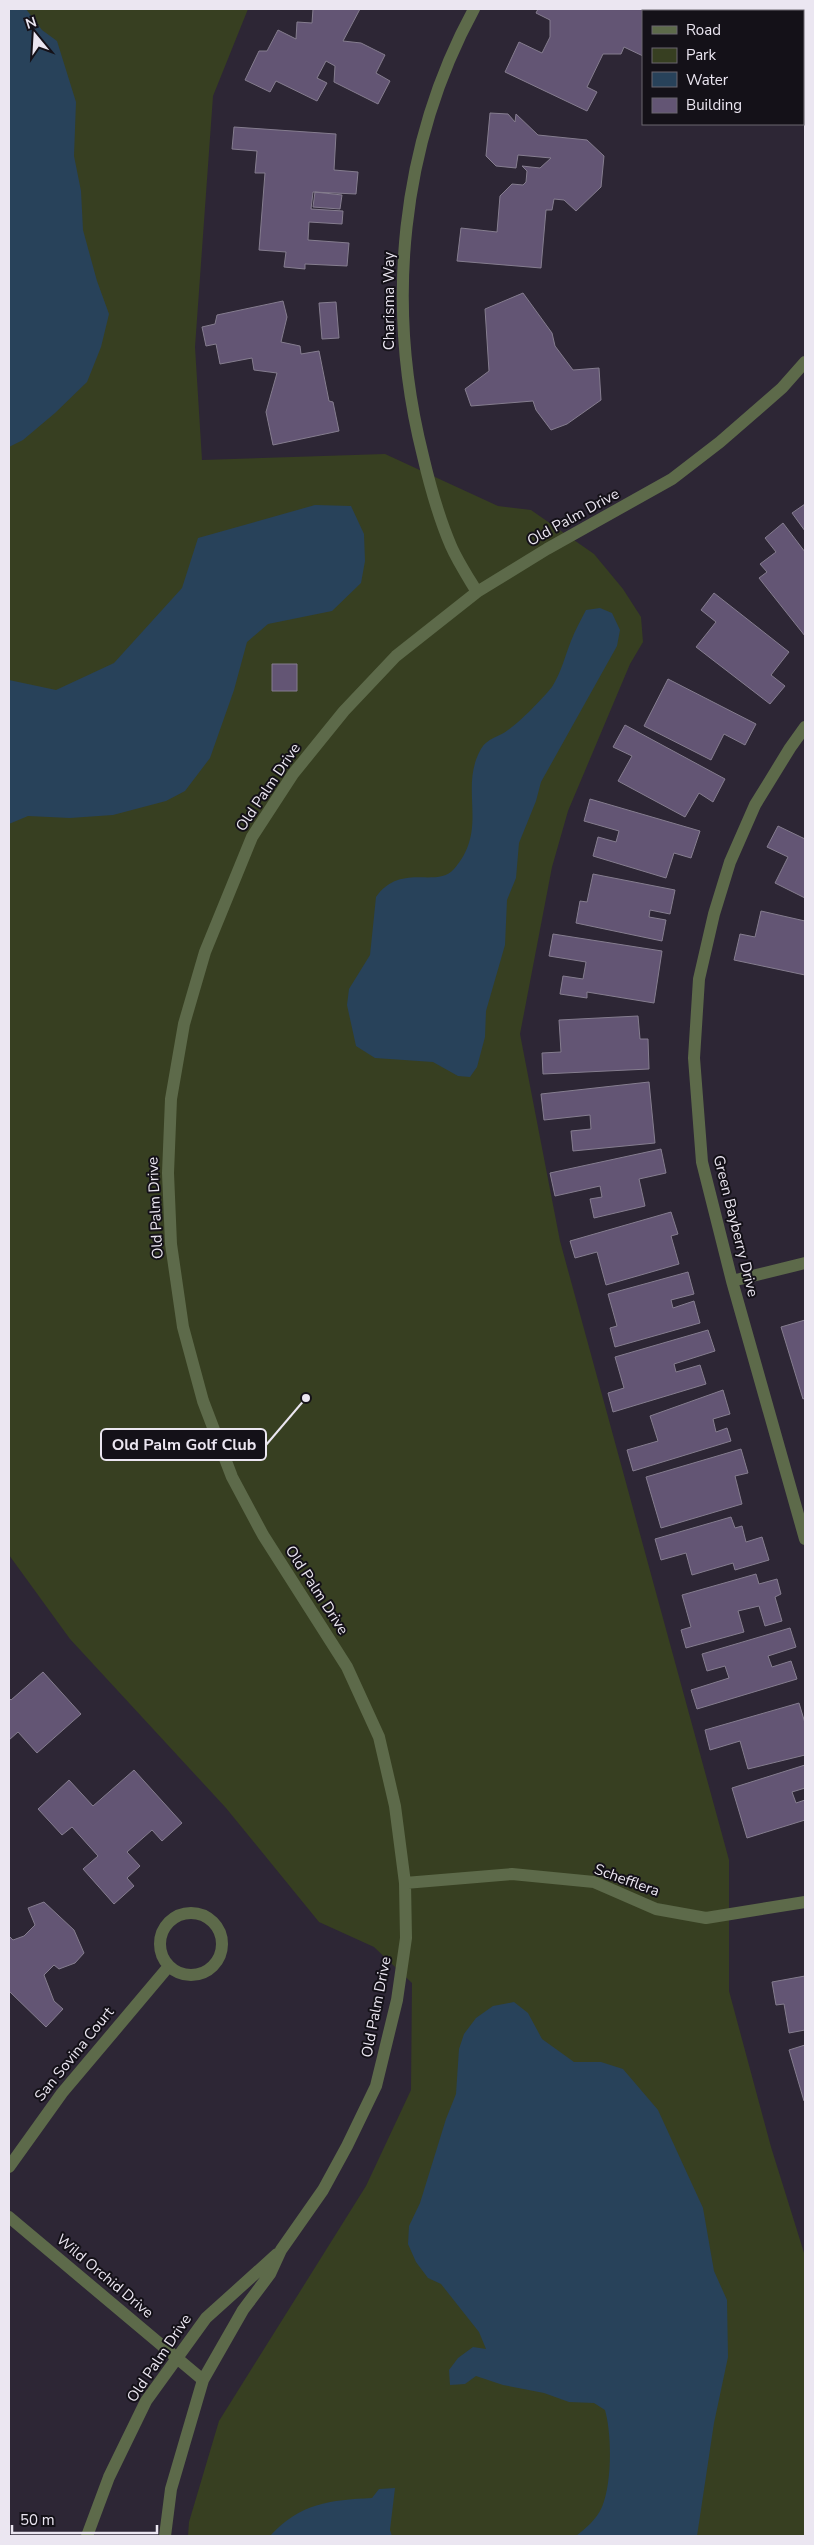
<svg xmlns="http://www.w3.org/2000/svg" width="814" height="2545" font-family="'Nunito Sans',sans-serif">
  <rect width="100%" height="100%" fill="#2d2635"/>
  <!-- green -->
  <path fill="#373f21" d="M9,9H248L213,96L195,347L202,460L385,454L498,506L531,510L594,554L623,589L641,617L643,642L630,664L568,811L552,867L520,1034L560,1241L729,1860V1991L771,2147L805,2256V2536H188L189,2522L219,2421L366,2186L411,2090L412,1983L374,1947L319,1922L226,1808L70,1639L9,1555Z"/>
  <!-- water -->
  <path fill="#28425a" d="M9,9H26L42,30L57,41L76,102L74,156L81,191L83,230L97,281L109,314L101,347L87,382L55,413L23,440L9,447Z
    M315,505L351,506L364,534L365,561L361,583L332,611L268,624L247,642L234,690L210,758L185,791L166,801L113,815L70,818L28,816L9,824V680L56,690L114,663L182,588L198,538Z
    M600,608L612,613L620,630L617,646L541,782L536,801L519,843L516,878L507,900L505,945L486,1011L485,1037L477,1067L470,1077L458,1076L433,1062L375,1058L356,1046L347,1005L349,989L370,955L376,897C401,862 437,889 454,869C490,828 458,789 481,749C487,738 499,737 508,730C521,721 542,699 552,687C561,673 565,656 571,641C575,630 581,620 586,610Z
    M514,2002L528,2013L542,2039L574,2062H601L623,2069L658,2110L703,2208L714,2271L727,2300L728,2357L714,2423L697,2536H576C586,2528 596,2520 602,2507C612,2483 612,2435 605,2410L594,2403L569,2402L544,2393L503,2385L476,2376L465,2384L450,2385L449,2370L458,2358L473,2347L486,2349L479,2332L441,2284L428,2278L416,2262L408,2244L409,2226L420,2203L446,2119L456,2094L459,2049L464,2034L476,2018L493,2006Z
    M395,2488L390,2530L392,2536H270C300,2503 330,2500 372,2498L379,2489Z"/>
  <!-- building -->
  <path fill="#635574" stroke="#857d8f" d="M313,9H360L343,41L361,43L385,55L376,73L390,81L378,104L334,82L335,66L326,61L317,78L327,83L317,101L276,81L270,92L245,80L259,51H267L278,30L296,39L297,22L312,23Z
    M538,9H661L666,11H643V56L624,47L621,54H603L587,87L597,92L587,111L505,72L519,42L542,53L550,37V20L536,13Z
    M490,113L508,114L515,122L516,114L538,135L587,140L604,156L601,187L576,211L564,200L554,199L552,210H546L541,268L457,261L461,228L497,232L500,196L512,184L523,185L526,182L527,171L522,166L540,168L551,158L518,155L516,168L496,166L486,156Z
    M234,127L336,134L334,170L358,172L356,194L313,192L311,209L343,211L342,224L309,222L308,240L349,243L347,266L305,264V269L284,267L286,252L259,250L265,173H255L257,151L232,149Z
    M315,192L342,195L340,209L313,207Z
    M523,293L552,333L555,346L573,370L599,368L601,400L567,424L551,430L536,410L533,401L471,406L465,389L489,371L485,309Z
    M283,301L287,317L281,342L300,346L301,354L319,351L329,401L333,402L339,431L273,445L266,412L277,373L254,370L252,358L220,364L216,344L206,346L202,327L215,324L217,315Z
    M336,302L339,338L322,339L319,303Z
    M805,504V531L792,513Z
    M783,523L805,552V636L759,578L767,572L760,564L776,552L765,538Z
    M714,593L789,652L771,675L785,686L770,704L696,647L716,622L701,610Z
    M272,664H297V691H272Z
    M668,679L756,724L745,745L724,734L711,760L644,726Z
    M625,725L725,779L713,802L699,793L685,817L618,781L632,756L613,747Z
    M590,799L700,831L691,858L674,853L666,878L593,856L598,837L616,842L619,831L584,821Z
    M778,826L805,839V898L775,883L788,857L767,847Z
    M593,874L675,890L670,914L650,910L649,917L666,920L662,941L576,923L580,901L587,902Z
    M761,911L805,921V975L734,960L740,934L755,937Z
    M553,934L662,951L654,1003L587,992V998L560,994L563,976L583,979L586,962L549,956Z
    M638,1016L640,1039H648L649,1069L543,1074L542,1053L561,1052L559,1020Z
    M649,1082L655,1143L573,1151L571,1131L591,1129L590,1115L544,1120L541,1094Z
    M661,1149L666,1173L639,1179L645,1206L594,1218L590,1199L602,1197L600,1186L555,1196L550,1173Z
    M671,1212L678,1234L671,1236L679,1264L606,1285L597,1252L575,1258L570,1241Z
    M688,1272L694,1294L671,1300L673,1308L694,1301L700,1323L615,1347L610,1328L617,1326L608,1294Z
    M805,1320V1398L803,1399L781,1327Z
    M708,1330L715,1351L674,1364L676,1372L700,1365L706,1384L613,1412L608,1393L624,1388L615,1357Z
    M723,1390L730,1414L713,1419L716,1432L727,1428L731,1441L633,1471L627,1450L658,1441L650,1416Z
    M741,1449L748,1473L735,1476L742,1504L661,1528L646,1477Z
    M731,1517L735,1528L742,1526L746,1542L762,1537L769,1560L735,1570L733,1563L692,1575L686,1553L661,1560L655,1539Z
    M756,1574L759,1584L777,1579L781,1594L775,1597L782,1621L765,1626L759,1606L738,1611L744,1632L686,1648L681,1630L691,1627L682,1595Z
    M790,1628L796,1647L768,1656L772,1667L791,1661L797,1679L697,1709L691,1690L729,1678L725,1666L707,1671L702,1654Z
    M43,1672L81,1714L37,1753L18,1732L9,1740V1698L11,1700Z
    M799,1703L805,1723V1755L748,1769L740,1741L710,1750L705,1730Z
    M805,1765V1788L792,1792L796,1803L805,1800V1820L747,1838L732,1788Z
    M134,1770L182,1823L162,1841L152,1830L127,1852L140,1866L127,1878L134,1886L114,1904L83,1869L98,1856L72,1827L62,1835L38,1809L69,1780L93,1806Z
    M44,1902L74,1930L84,1953L75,1963L59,1969L54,1965L44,1975L54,2001L63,2009L46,2027L9,1991V1936L13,1940L24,1936L35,1925L28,1908Z
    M805,1976V2030L789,2033L784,2004L776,2005L772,1982Z
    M805,2045V2101H804L789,2050Z"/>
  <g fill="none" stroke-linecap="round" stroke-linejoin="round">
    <!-- street -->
    <path stroke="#5d6a4a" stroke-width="12" d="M474,9C400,145 385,306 423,456C430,486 439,518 451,546C458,562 468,577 477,592
      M805,727L790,748L755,805L730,862L714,914L699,979L694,1058L702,1162L732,1281L805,1539
      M732,1281L805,1263
      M405,1883L512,1874L594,1882L656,1909L706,1918L805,1902
      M160 1944a31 31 0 1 1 62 0a31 31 0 1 1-62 0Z
      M9,2167L62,2093L169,1966
      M9,2217L203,2380
      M87,2536L109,2477L146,2401L206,2318L277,2254
      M165,2536L171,2489L203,2380L243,2310L270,2274L281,2250L323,2190L347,2146L376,2086L397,2000L406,1938L405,1883L395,1806L379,1737L347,1667L263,1535L232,1477L203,1401L183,1327L171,1244L168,1173L171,1099L184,1024L205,952L252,837L293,774L344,711L396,656L477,592L547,549L672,479L720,442L782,388L805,362"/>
  </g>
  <g text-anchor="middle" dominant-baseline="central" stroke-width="4" stroke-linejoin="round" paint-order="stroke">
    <!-- street labels -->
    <g font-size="15" fill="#ebe6f1" stroke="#141118">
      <text transform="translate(389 301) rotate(-90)">Charisma Way</text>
      <text transform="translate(573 517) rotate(-29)">Old Palm Drive</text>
      <text transform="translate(268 787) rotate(-56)">Old Palm Drive</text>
      <text transform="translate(155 1208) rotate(-93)">Old Palm Drive</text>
      <text transform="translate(736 1226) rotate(76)">Green Bayberry Drive</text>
      <text transform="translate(317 1590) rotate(57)">Old Palm Drive</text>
      <text transform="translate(627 1880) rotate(20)">Schefflera</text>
      <text transform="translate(376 2007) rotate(-79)">Old Palm Drive</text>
      <text transform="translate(74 2054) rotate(-51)">San Sovina Court</text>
      <text transform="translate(105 2276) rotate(40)">Wild Orchid Drive</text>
      <text transform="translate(159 2358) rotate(-56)">Old Palm Drive</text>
    </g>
  </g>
  <!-- callouts -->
  <path fill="none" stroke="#ebe6f1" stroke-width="2" d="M306 1398L266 1445"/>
  <circle fill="#ebe6f1" stroke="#141118" stroke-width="2" cx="306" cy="1398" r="5"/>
  <rect fill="#141118" stroke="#ebe6f1" stroke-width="2" x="101" y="1429" width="165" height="31" rx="5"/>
  <g font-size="16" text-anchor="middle" font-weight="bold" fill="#ebe6f1">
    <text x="184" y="1450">Old Palm Golf Club</text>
  </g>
  <!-- border -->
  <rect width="814" height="2545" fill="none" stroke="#ebe6f1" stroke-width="20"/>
  <!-- legend -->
  <rect x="642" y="10" width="162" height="115" fill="#141118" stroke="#6a666f"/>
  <rect x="652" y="26" width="25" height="8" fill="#5d6a4a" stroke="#6a666f"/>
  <text x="686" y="35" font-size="15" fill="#ebe6f1">Road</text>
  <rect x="652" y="48" width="25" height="15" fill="#373f21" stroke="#6a666f"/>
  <text x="686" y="60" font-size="15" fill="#ebe6f1">Park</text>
  <rect x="652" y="72" width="25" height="15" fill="#28425a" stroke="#6a666f"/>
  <text x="686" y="85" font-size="15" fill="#ebe6f1">Water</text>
  <rect x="652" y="98" width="25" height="15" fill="#635574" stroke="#6a666f"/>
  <text x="686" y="110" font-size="15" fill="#ebe6f1">Building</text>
  <!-- north arrow -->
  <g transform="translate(35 35) rotate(342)" stroke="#141118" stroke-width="4" paint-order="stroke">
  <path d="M0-4L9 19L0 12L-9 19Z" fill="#ebe6f1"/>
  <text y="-8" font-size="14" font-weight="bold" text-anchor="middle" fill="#ebe6f1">N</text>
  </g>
  <!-- scale -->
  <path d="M12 2525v8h145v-8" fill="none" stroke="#ebe6f1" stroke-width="2.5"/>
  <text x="20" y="2525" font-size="15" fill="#ebe6f1" stroke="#141118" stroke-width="4" paint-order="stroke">50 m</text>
</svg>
